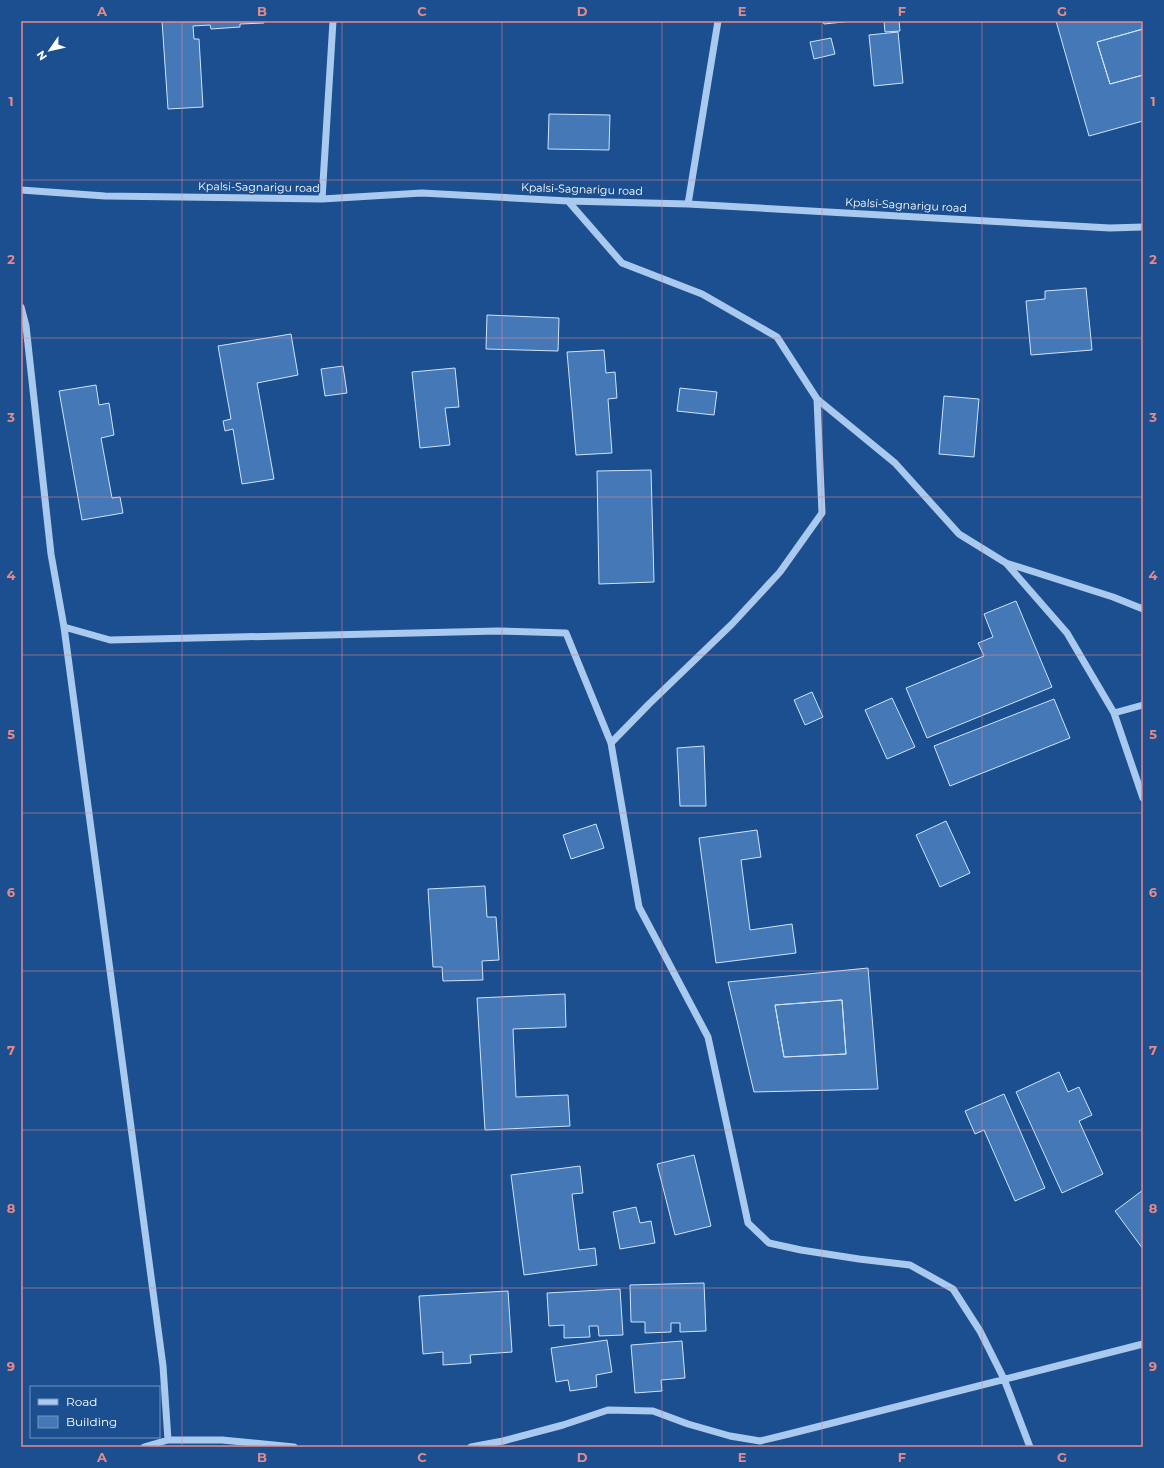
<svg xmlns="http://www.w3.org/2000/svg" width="1164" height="1468" font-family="Montserrat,sans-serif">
  <rect width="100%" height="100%" fill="#1b4f8f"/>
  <!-- building -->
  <path fill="#4478b7" stroke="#cfe3fa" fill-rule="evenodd" d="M162,21H264V23L240,24V27L211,29L210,25L193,26L194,39H199L203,107L168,109Z
    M823,21H853L824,24Z
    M884,21H899L900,31L885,32Z
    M1056,21H1143V29L1097,42L1110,84L1143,75V121L1089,136Z
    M1143,29V75L1110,84L1097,42Z
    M898,32L903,83L874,86L869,35Z
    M831,38L835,54L814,59L810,42Z
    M549,114L610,115L609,150L548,149Z
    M1086,288L1092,350L1031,355L1026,301L1045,299V291Z
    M487,315L559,318L558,351L486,349Z
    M291,334L298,375L257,383L274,479L242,484L233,429L225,431L223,421L231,419L218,346Z
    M604,350L606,373L615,372L617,398L608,399L612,453L576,455L567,352Z
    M343,366L347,393L325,396L321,369Z
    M455,368L459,407L445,408L450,445L420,448L412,372Z
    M96,385L99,405L109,403L114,435L101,438L112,498L120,497L123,513L82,520L59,391Z
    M680,388L717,392L714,415L677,411Z
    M944,396L979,399L974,457L939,454Z
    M651,470L654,582L599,584L597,471Z
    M1016,601L1052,687L927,738L906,688L984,656L978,643L993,637L984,614Z
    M812,692L823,717L805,725L794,700Z
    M892,698L915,747L887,759L865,710Z
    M1054,699L1070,738L950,786L934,746Z
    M704,746L706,806H680L677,748Z
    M946,821L970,873L940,887L916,835Z
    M596,824L604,848L571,859L563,835Z
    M757,830L761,857L741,860L750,930L792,924L796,953L716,963L699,838Z
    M485,886L487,917H496L499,960L482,961L483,980L443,981L442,967H433L428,889Z
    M868,968L878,1089L754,1092L728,982ZM842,1000L846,1054L784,1057L775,1005Z
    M565,994L566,1027L513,1029L516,1097L568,1095L570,1126L485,1130L477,998Z
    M842,1000L846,1054L784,1057L775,1005Z
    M1059,1072L1068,1092L1079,1087L1092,1115L1079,1121L1103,1174L1062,1193L1016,1092Z
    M1004,1094L1045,1188L1015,1201L984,1130L975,1134L965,1111Z
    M694,1155L711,1226L675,1235L657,1164Z
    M580,1166L583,1193L572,1194L579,1250L595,1248L597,1265L524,1275L511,1175Z
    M1143,1190V1249L1115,1211Z
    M636,1207L640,1223L651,1221L655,1243L620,1249L613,1212Z
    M704,1283L706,1331L680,1332V1323H671V1332L645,1333V1322H631L630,1285Z
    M620,1289L623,1335L599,1336L598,1326H589L590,1337L564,1338V1325L549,1326L547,1293Z
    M508,1291L512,1352L470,1355L471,1363L443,1365V1352L423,1354L419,1296Z
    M607,1340L612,1372L596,1375L597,1387L570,1391L568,1380L556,1382L551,1348Z
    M682,1341L685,1378L661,1380L662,1391L635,1393L631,1345Z"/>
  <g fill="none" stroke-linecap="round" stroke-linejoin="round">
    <!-- minor -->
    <path stroke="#a9c9ee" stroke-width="7" d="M21,190L105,196L322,199L422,193L568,201L688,204L1110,228L1143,227
      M322,199L333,21
      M568,201L622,263L702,294L777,337L817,399L895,463L959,534L1006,563L1067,633L1114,713L1143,798
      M688,204L718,21
      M21,307L26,326L51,554L64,627L163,1366L168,1440H222L294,1447
      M1006,563L1113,597L1143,609
      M64,627L110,640L498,631L566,633L611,743L639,907L708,1037L748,1223L769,1243L801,1250L859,1259L910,1265L953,1289L980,1331L1004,1379L1030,1447
      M1114,713L1143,705
      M611,743L649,704L732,624L780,572L822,513L817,399
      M144,1447L168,1440
      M471,1447L503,1441L563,1425L608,1410L653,1411L688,1424L730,1436L760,1441L789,1434L1143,1344"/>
  </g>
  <!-- grid -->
  <path fill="none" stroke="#e88989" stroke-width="1" stroke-opacity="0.55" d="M182,21V1447M342,21V1447M502,21V1447M662,21V1447M822,21V1447M982,21V1447M21,180H1143M21,338H1143M21,497H1143M21,655H1143M21,813H1143M21,971H1143M21,1130H1143M21,1288H1143"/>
  <g text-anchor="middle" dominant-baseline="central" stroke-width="3" stroke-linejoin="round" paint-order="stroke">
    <!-- street labels -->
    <g font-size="11" fill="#fff" stroke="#1b4f8f">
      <text transform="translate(259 187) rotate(1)">Kpalsi-Sagnarigu road</text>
      <text transform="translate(582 189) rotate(2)">Kpalsi-Sagnarigu road</text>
      <text transform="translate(906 205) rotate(3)">Kpalsi-Sagnarigu road</text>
    </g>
  </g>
  <!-- border -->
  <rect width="1164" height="1468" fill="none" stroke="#1b4f8f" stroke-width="44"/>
  <!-- legend -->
  <rect x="30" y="1386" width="130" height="52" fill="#1b4f8f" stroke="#7695bc"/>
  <rect x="38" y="1399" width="20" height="6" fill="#a9c9ee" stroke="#7695bc"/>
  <text x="66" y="1406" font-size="12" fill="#ffffff">Road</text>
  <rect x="38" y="1416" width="20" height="12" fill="#4478b7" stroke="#7695bc"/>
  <text x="66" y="1426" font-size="12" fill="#ffffff">Building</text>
  <!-- north arrow -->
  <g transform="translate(50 50) rotate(236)" stroke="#1b4f8f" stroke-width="3" paint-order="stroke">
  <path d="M0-3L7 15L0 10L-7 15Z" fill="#ffffff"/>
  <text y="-6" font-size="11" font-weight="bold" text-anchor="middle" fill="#ffffff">N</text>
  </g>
  <rect x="22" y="22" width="1120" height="1424" fill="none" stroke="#e88989" stroke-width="1.5"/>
  <g font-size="13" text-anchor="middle" font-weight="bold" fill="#e88989">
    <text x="102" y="16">A</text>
    <text x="262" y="16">B</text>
    <text x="422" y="16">C</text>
    <text x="582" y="16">D</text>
    <text x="742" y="16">E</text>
    <text x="902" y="16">F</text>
    <text x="1062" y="16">G</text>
    <text x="11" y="106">1</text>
    <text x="1153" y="106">1</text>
    <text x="11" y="264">2</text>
    <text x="1153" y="264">2</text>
    <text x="11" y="422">3</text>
    <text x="1153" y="422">3</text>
    <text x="11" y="580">4</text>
    <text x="1153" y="580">4</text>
    <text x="11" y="739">5</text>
    <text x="1153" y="739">5</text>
    <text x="11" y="897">6</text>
    <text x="1153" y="897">6</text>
    <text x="11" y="1055">7</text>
    <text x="1153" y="1055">7</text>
    <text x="11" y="1213">8</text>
    <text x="1153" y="1213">8</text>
    <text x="11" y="1371">9</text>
    <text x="1153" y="1371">9</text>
    <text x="102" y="1462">A</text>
    <text x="262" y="1462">B</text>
    <text x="422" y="1462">C</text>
    <text x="582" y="1462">D</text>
    <text x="742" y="1462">E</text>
    <text x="902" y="1462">F</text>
    <text x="1062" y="1462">G</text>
  </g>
</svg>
